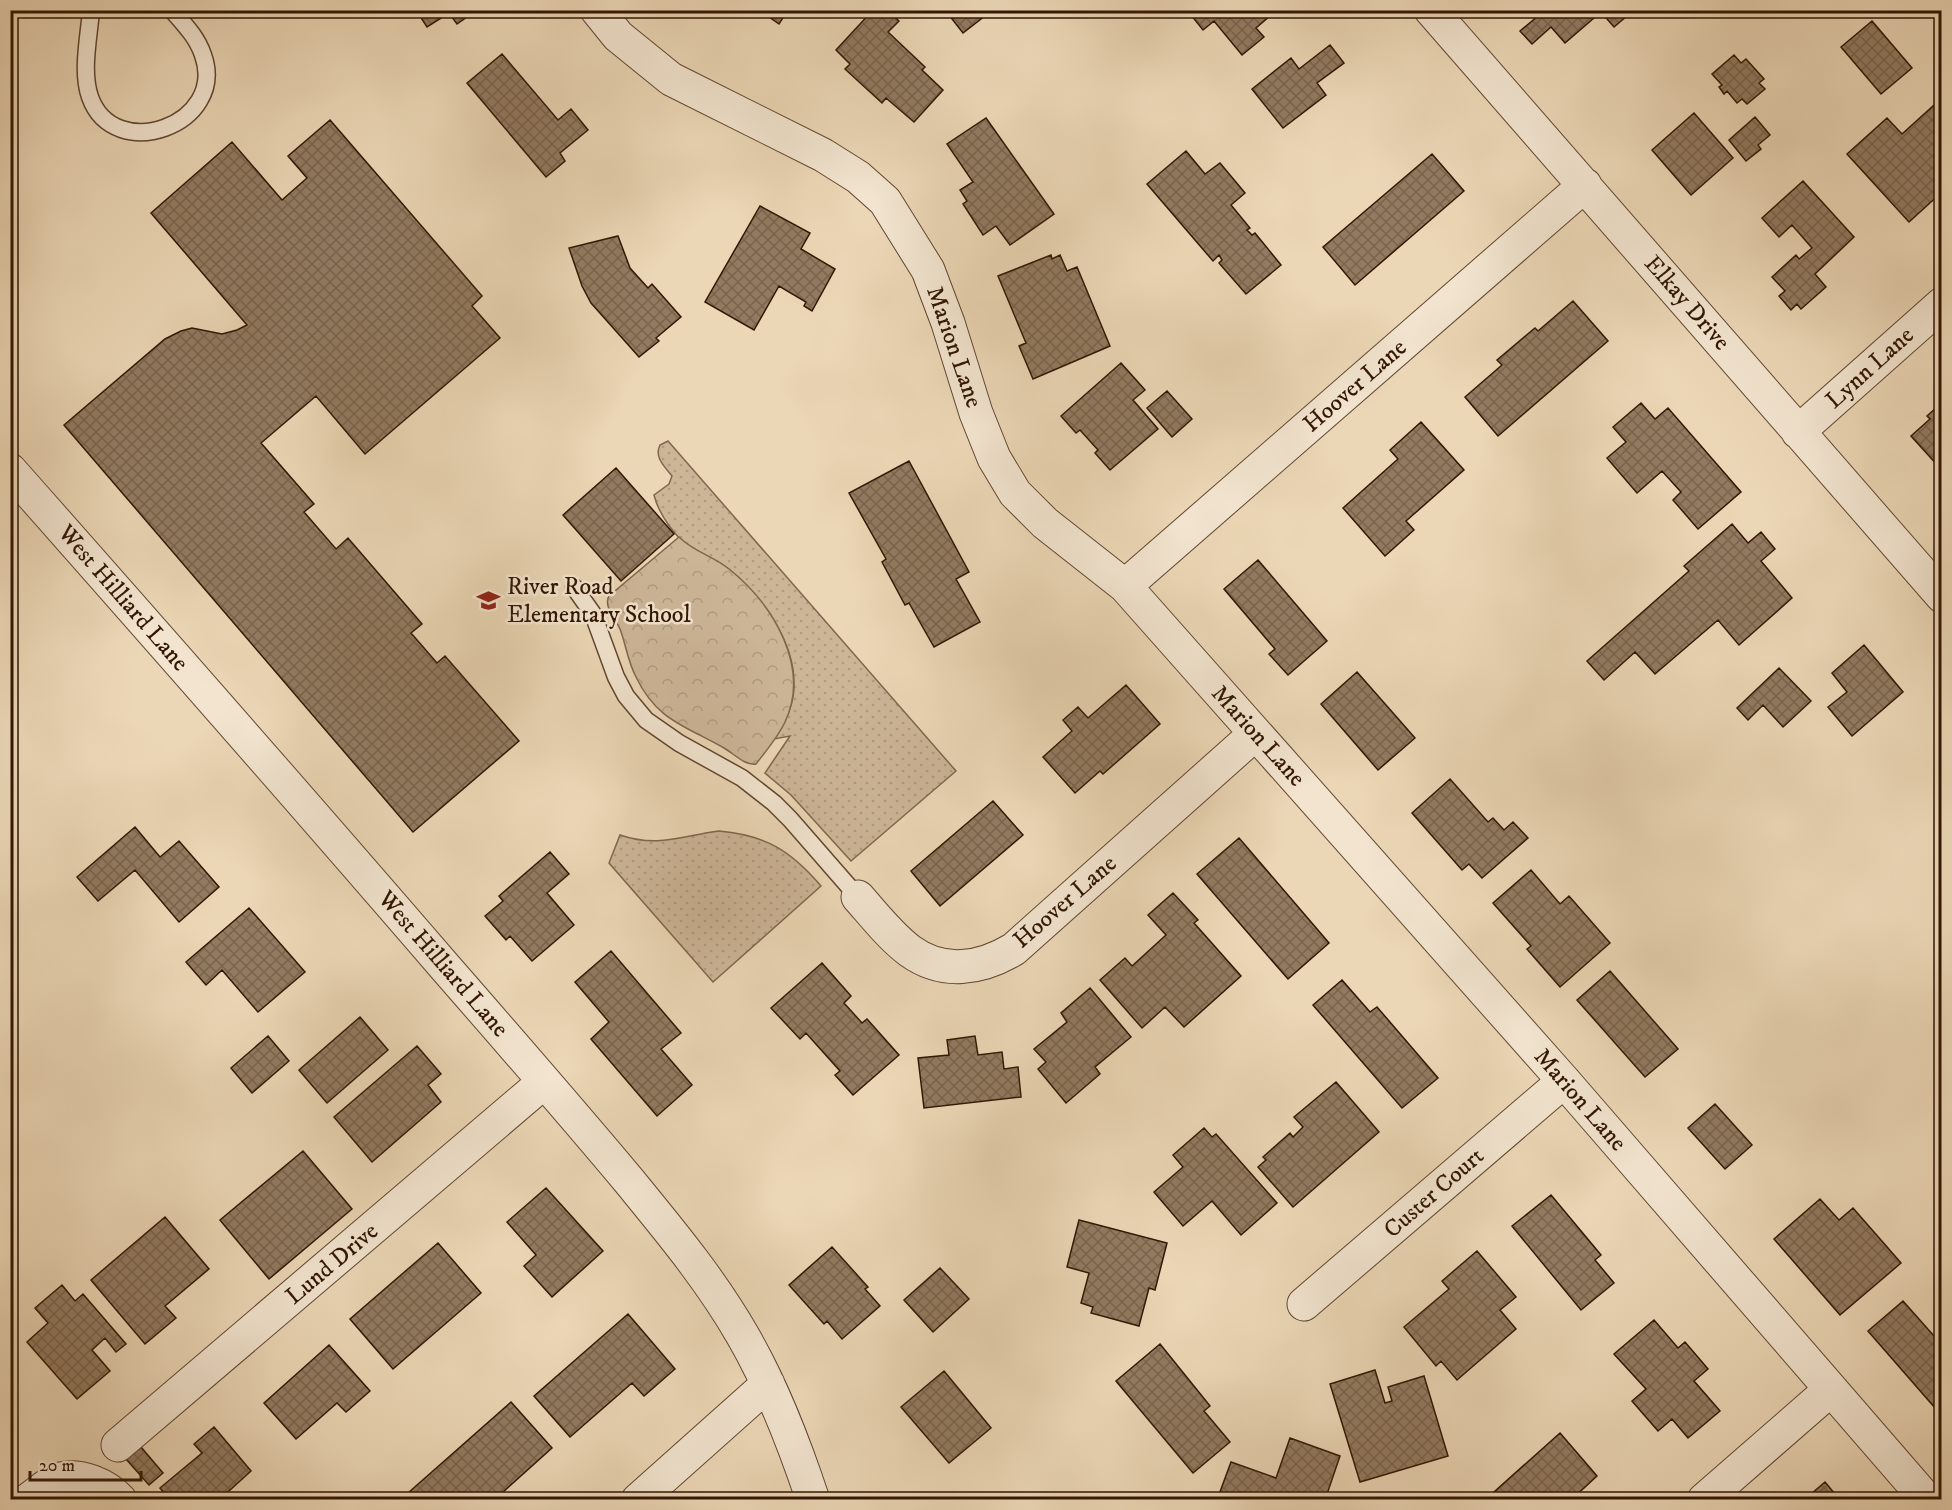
<svg xmlns="http://www.w3.org/2000/svg" width="1952" height="1510" font-family="'IM FELL DW Pica',serif">
  <defs>
    <pattern id="grass-dots" width="8" height="8" patternUnits="userSpaceOnUse" patternTransform="scale(1.5)"><rect width="8" height="8" fill="#ccb597"/><path d="M2 2h.1M6 6h.1" fill="none" stroke="#b09b80" stroke-width="1.8" stroke-linecap="round"/></pattern>
    <pattern id="park-crowns" width="20" height="18" patternUnits="userSpaceOnUse" patternTransform="scale(1.5)"><rect width="20" height="18" fill="#ccb597"/><path d="M2 6a3 3 0 1 1 6 0M12 15a3 3 0 1 1 6 0" fill="none" stroke="#b09b80"/></pattern>
    <pattern id="building-cross-hatch" width="8" height="8" patternUnits="userSpaceOnUse" patternTransform="scale(1.5)"><rect width="8" height="8" fill="#927a60"/><path d="M0 0l8 8M0 8l8-8" fill="none" stroke="#78634d"/></pattern>
  </defs>
  <rect width="100%" height="100%" fill="#ebd6b5"/>
  <filter id="stains"><feTurbulence type="fractalNoise" baseFrequency=".00333" numOctaves="4"/><feColorMatrix values="0 0 0 0 .2 0 0 0 0 .09 0 0 0 0 .02 0 0 0 .5 -.17"/></filter>
  <radialGradient id="worn" r=".72"><stop offset=".6" stop-color="#630" stop-opacity="0"/><stop offset="1" stop-color="#630" stop-opacity=".3"/></radialGradient>
  <!-- grass -->
  <path fill="url(#grass-dots)" stroke="#7f664d" stroke-width="1.5" d="M668,441L956,771L851,861L791,795L765,773L790,736L774,739C785,723 795,703 794,683C794,641 762,596 730,570C719,561 706,558 694,550C677,540 659,515 654,495L669,484L672,476C664,466 654,457 660,445Z
    M719,831C766,835 791,851 821,886L713,982L609,863L620,835C658,848 681,836 719,831Z"/>
  <!-- park -->
  <path fill="url(#park-crowns)" stroke="#7f664d" stroke-width="1.5" d="M679,537C694,552 713,556 729,569C773,604 811,667 785,722C778,737 766,751 756,764C745,766 733,753 724,748C686,726 657,721 636,677C628,662 626,645 620,629C616,619 603,606 609,596Z"/>
  <!-- building -->
  <path fill="url(#building-cross-hatch)" stroke="#321603" stroke-width="1.5" d="M416,10H477L457,24L449,13L427,27Z
    M759,10H788L779,24Z
    M873,10H887L899,21L888,32L925,67L922,70L943,90L914,122L886,98L882,103L845,69L850,64L836,50Z
    M945,10H989L990,12L963,33Z
    M1187,10H1277L1256,28L1264,37L1242,55L1214,21L1203,30Z
    M1533,10H1634L1614,27L1601,12L1565,43L1551,27L1532,44L1520,31L1538,16Z
    M1872,21L1912,68L1881,94L1841,47Z
    M1330,45L1344,63L1317,83L1326,95L1283,128L1252,89L1291,58L1299,69Z
    M502,54L558,120L571,109L588,130L560,153L565,161L546,177L467,83Z
    M1734,55L1741,63L1746,59L1764,79L1759,83L1765,89L1747,104L1742,99L1737,103L1727,91L1724,94L1719,87L1722,85L1712,74Z
    M1934,105L1942,114V192L1909,222L1847,154L1887,118L1902,134Z
    M1694,113L1733,158L1691,195L1652,150Z
    M1755,117L1770,135L1758,145L1761,149L1746,161L1729,140Z
    M986,118L1054,214L1010,245L996,226L983,235L963,204L967,201L960,190L973,182L947,144Z
    M330,120L482,296L472,306L500,338L365,454L316,396L261,443L314,504L304,512L336,549L348,538L422,624L411,633L437,663L445,656L519,741L413,832L64,425L165,339L181,331L192,328L222,334L237,330L247,325L151,213L232,142L282,200L307,178L288,156Z
    M1186,151L1205,174L1220,163L1245,193L1231,205L1250,228L1247,230L1252,235L1255,233L1281,265L1246,294L1219,263L1222,260L1219,255L1213,261L1147,184Z
    M1432,154L1464,191L1355,285L1323,247Z
    M1803,181L1854,237L1815,274L1826,287L1801,309L1797,304L1791,310L1779,296L1785,291L1772,277L1796,255L1799,259L1812,248L1792,225L1779,237L1762,218Z
    M760,206L810,233L801,249L835,269L812,311L804,306L806,302L779,286L754,330L705,302Z
    M618,236L630,268L648,288L652,284L681,317L656,338L659,341L639,357L591,303L582,286L569,248Z
    M1051,255L1052,259L1060,255L1067,271L1077,267L1110,346L1033,379L1019,346L1026,343L998,276Z
    M1573,301L1608,341L1498,436L1465,397L1502,365L1497,360L1535,328L1538,331Z
    M1121,363L1145,390L1133,400L1158,429L1110,470L1095,453L1098,450L1080,430L1076,433L1061,416Z
    M1167,391L1192,419L1172,437L1147,408Z
    M1641,403L1655,419L1668,408L1741,492L1698,529L1673,500L1681,492L1662,471L1637,493L1607,458L1626,442L1613,427Z
    M1936,408L1940,412L1942,411V467L1940,468L1911,436L1930,419L1927,416Z
    M1421,422L1464,470L1406,521L1414,530L1385,556L1343,508L1398,459L1390,450Z
    M909,461L969,572L956,579L980,622L934,647L909,603L905,605L882,562L886,559L849,493Z
    M616,468L674,534L621,581L563,515Z
    M1732,524L1748,543L1761,532L1775,549L1761,561L1792,598L1739,645L1718,620L1655,674L1635,652L1604,680L1587,661L1689,571L1684,566Z
    M1258,560L1327,641L1288,675L1269,654L1275,649L1224,589Z
    M1864,645L1903,692L1852,736L1828,707L1847,692L1832,673Z
    M1779,668L1811,701L1783,727L1763,705L1748,720L1737,708Z
    M1357,672L1415,738L1378,770L1321,704Z
    M1126,685L1160,724L1103,774L1100,771L1075,793L1043,757L1072,731L1063,720L1078,707L1088,718Z
    M1450,779L1488,822L1493,818L1504,830L1513,822L1528,838L1482,878L1469,864L1462,870L1412,813Z
    M993,801L1023,835L940,906L911,871Z
    M135,827L160,857L179,841L219,887L179,922L135,870L98,901L77,877Z
    M1239,838L1329,943L1288,979L1197,874Z
    M550,852L569,874L547,893L574,925L532,961L510,936L506,940L485,916L503,901L499,896Z
    M1531,870L1560,904L1569,896L1610,943L1560,987L1527,949L1531,946L1493,903Z
    M1173,893L1198,920L1194,923L1241,976L1184,1027L1165,1007L1142,1028L1100,980L1125,958L1132,966L1166,935L1148,915Z
    M249,908L305,972L258,1012L222,970L206,985L186,962Z
    M611,951L681,1033L661,1049L692,1085L657,1116L591,1039L609,1022L575,982Z
    M822,963L851,996L844,1003L862,1023L867,1019L899,1055L853,1095L835,1075L840,1071L806,1033L800,1039L771,1008Z
    M1610,971L1678,1049L1645,1077L1577,1000Z
    M1342,980L1370,1012L1377,1007L1438,1078L1402,1108L1313,1005Z
    M1090,988L1131,1037L1095,1067L1100,1074L1066,1103L1038,1069L1046,1062L1034,1049L1067,1022L1061,1013Z
    M360,1017L388,1050L327,1103L299,1070Z
    M268,1036L289,1061L252,1093L231,1068Z
    M975,1036L978,1055L1002,1052L1004,1069L1018,1067L1021,1097L924,1108L918,1058L949,1055L947,1040Z
    M417,1046L441,1074L428,1085L441,1102L372,1162L334,1117Z
    M1336,1082L1379,1132L1293,1207L1258,1167L1266,1160L1263,1157L1290,1133L1293,1137L1303,1127L1294,1117Z
    M1715,1104L1752,1145L1725,1169L1688,1128Z
    M1204,1128L1212,1137L1216,1134L1277,1203L1241,1235L1212,1201L1183,1226L1154,1192L1183,1167L1173,1155Z
    M303,1151L352,1209L269,1279L220,1220Z
    M546,1188L603,1251L552,1297L524,1266L536,1255L507,1222Z
    M1551,1195L1601,1255L1595,1260L1614,1283L1581,1310L1512,1226Z
    M1820,1199L1839,1220L1853,1208L1901,1263L1840,1315L1774,1239Z
    M165,1217L209,1269L165,1306L176,1318L145,1344L91,1280Z
    M1079,1220L1167,1243L1155,1290L1149,1288L1139,1326L1091,1313L1093,1307L1081,1303L1089,1273L1067,1267Z
    M438,1243L481,1293L393,1369L350,1319Z
    M832,1247L868,1287L865,1289L880,1306L842,1339L827,1321L824,1324L789,1285Z
    M1477,1251L1516,1297L1500,1310L1516,1329L1457,1380L1441,1361L1436,1366L1404,1327L1449,1289L1442,1281Z
    M940,1268L969,1299L933,1332L904,1300Z
    M62,1285L75,1301L83,1294L126,1344L116,1352L105,1338L92,1350L110,1371L77,1399L27,1342L48,1323L35,1308Z
    M1903,1301L1942,1345V1416L1868,1331Z
    M628,1314L675,1369L644,1396L632,1383L570,1437L534,1396Z
    M1654,1320L1678,1348L1685,1342L1708,1369L1694,1381L1720,1411L1688,1438L1672,1419L1658,1431L1632,1401L1646,1389L1614,1354Z
    M1160,1344L1210,1406L1204,1411L1230,1442L1193,1473L1116,1381Z
    M329,1345L370,1391L346,1412L337,1403L296,1439L264,1403Z
    M1375,1370L1385,1403L1392,1401L1388,1387L1424,1376L1448,1456L1360,1482L1330,1384Z
    M944,1371L991,1428L949,1463L901,1407Z
    M511,1402L552,1448L494,1500H414L408,1493Z
    M214,1427L251,1471L219,1500H170L160,1488L202,1453L194,1444Z
    M1560,1433L1597,1476L1571,1500H1485Z
    M1290,1438L1340,1456L1325,1500H1217L1231,1462L1276,1478Z
    M141,1447L163,1473L149,1485L126,1459Z
    M1825,1482L1840,1500H1804Z"/>
  <g fill="none" stroke-linecap="round" stroke-linejoin="round">
    <defs>
      <path id="lane" d="M91,10C89,37 81,71 90,97C114,165 228,125 203,55C197,37 184,24 172,10
        M574,587L593,614L616,677L626,696L646,720L679,743L742,778L774,803L790,819L858,897"/>
      <path id="street" d="M597,10L618,36L671,79L823,155L858,177L885,201L928,270L948,323L976,413L994,458L1015,493L1045,523L1125,586L1564,1081L1927,1500
        M1431,10L1942,596
        M1798,432L1942,304
        M10,470C156,635 301,800 445,967C507,1038 569,1109 630,1182C670,1231 711,1280 743,1336C773,1388 794,1443 813,1500
        M1125,586L1585,185
        M858,897C874,915 890,936 910,951C943,975 981,969 1014,949L1255,734
        M1304,1304L1564,1081
        M118,1445L544,1082
        M28,1500C37,1494 49,1482 60,1479C81,1474 106,1485 120,1500
        M638,1500L768,1384
        M1704,1500L1830,1390"/>
    </defs>
    <!-- lane casing -->
    <use href="#lane" stroke="#604630" stroke-width="19"/>
    <!-- street casing -->
    <use href="#street" stroke="#604630" stroke-width="35"/>
    <!-- lane -->
    <use href="#lane" stroke="#f2e4cf" stroke-width="16"/>
    <!-- street -->
    <use href="#street" stroke="#f2e4cf" stroke-width="33"/>
  </g>
  <!-- icons -->
  <defs>
    <symbol id="school-bare" viewBox="-9 -9 18 18"><path d="M0-5L7-2L0 1L-7-2ZM-4 1L0 2.5L4 1V4Q0 6-4 4Z" fill="#8f2418" stroke="#f2e4cf" stroke-width="2.5" paint-order="stroke"/></symbol>
  </defs>
  <g fill-rule="evenodd">
    <use href="#school-bare" x="472" y="584" width="33" height="33"/>
  </g>
  <g text-anchor="middle" dominant-baseline="central" stroke-width="5" stroke-linejoin="round" paint-order="stroke">
    <!-- street labels -->
    <g font-size="24" fill="#321603" stroke="#f2e4cf">
      <text transform="translate(1687 303) rotate(49)">Elkay Drive</text>
      <text transform="translate(954 347) rotate(71)">Marion Lane</text>
      <text transform="translate(1870 368) rotate(-42)">Lynn Lane</text>
      <text transform="translate(1355 386) rotate(-41)">Hoover Lane</text>
      <text transform="translate(123 598) rotate(49)">West Hilliard Lane</text>
      <text transform="translate(1258 736) rotate(48)">Marion Lane</text>
      <text transform="translate(1065 902) rotate(-41)">Hoover Lane</text>
      <text transform="translate(443 964) rotate(49)">West Hilliard Lane</text>
      <text transform="translate(1580 1100) rotate(49)">Marion Lane</text>
      <text transform="translate(1434 1193) rotate(-41)">Custer Court</text>
      <text transform="translate(332 1264) rotate(-40)">Lund Drive</text>
    </g>
    <!-- poi labels -->
    <g font-size="24" fill="#321603" stroke="#f2e4cf" text-anchor="start">
      <text x="507" y="587">River Road<tspan x="507" dy="28">Elementary School</tspan></text>
    </g>
  </g>
  <!-- margin -->
  <rect width="1952" height="1510" fill="none" stroke="#ebd6b5" stroke-width="36"/>
  <rect x="12" y="12" width="1928" height="1486" fill="none" stroke="#321603" stroke-width="3"/>
  <rect x="18" y="18" width="1916" height="1474" fill="none" stroke="#321603" stroke-width="1.5"/>
  <!-- scale -->
  <path d="M30 1471v9h111v-9" fill="none" stroke="#321603" stroke-width="3"/>
  <text x="39" y="1471" font-size="18" fill="#321603" stroke="#f2e4cf" stroke-width="4.5" paint-order="stroke">20 m</text>
  <rect width="100%" height="100%" filter="url(#stains)"/>
  <rect width="100%" height="100%" fill="url(#worn)"/>
</svg>
